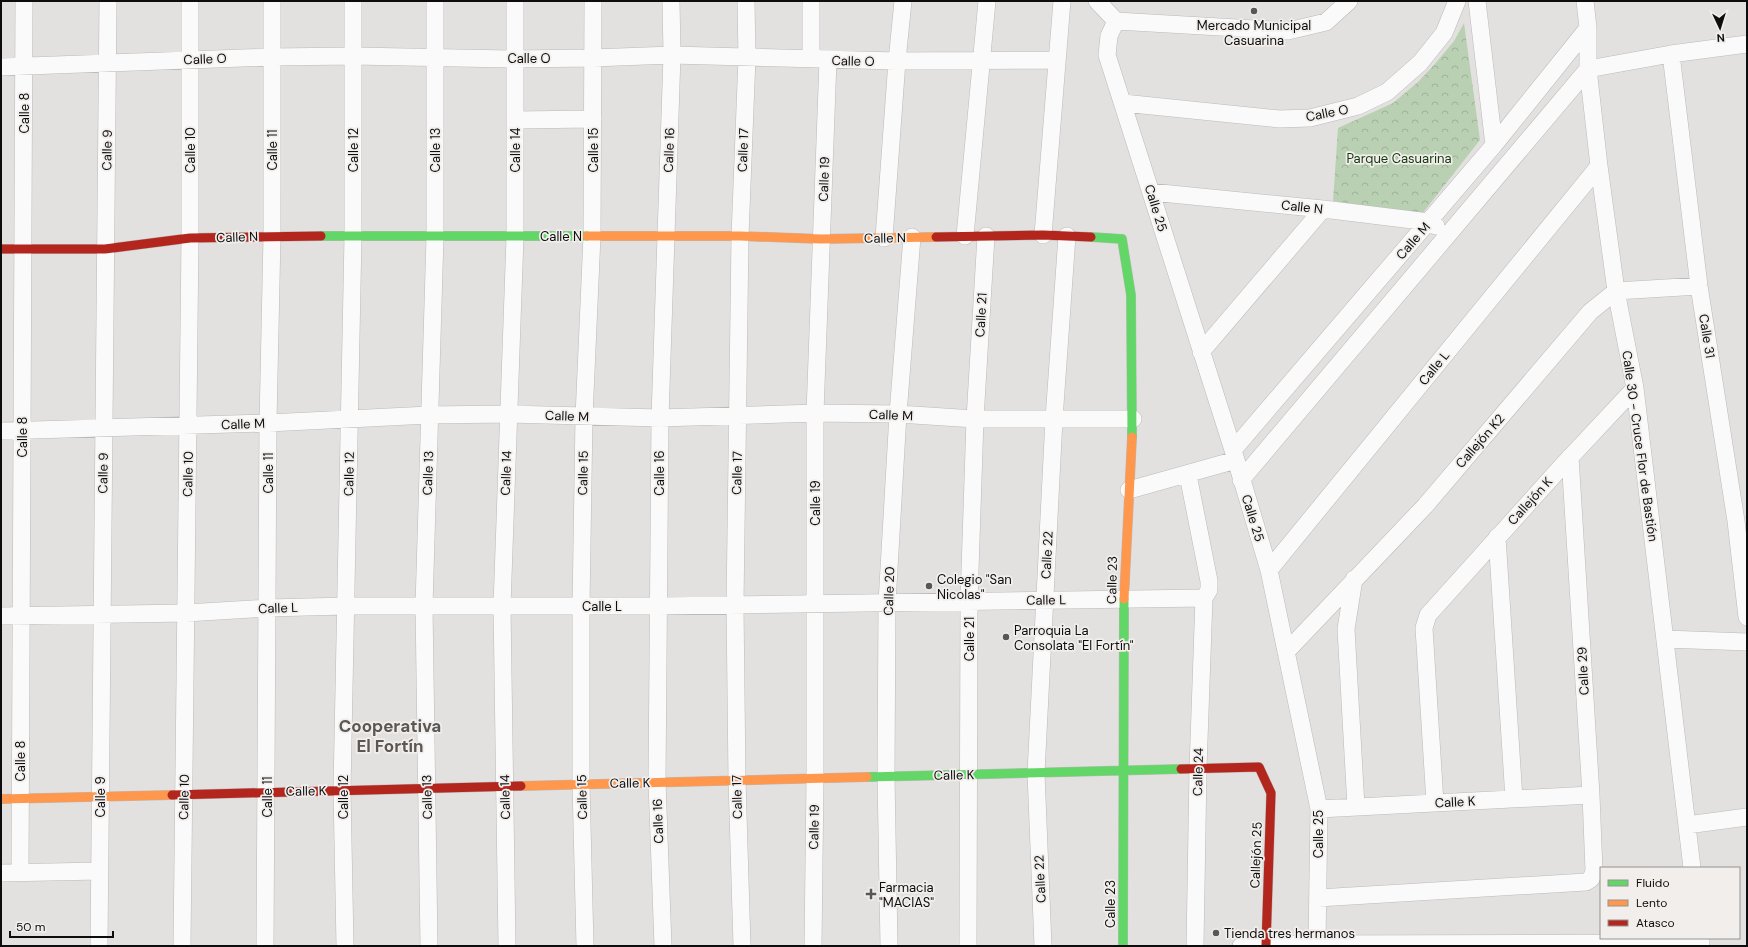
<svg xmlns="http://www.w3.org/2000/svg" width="1748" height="947" font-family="'DM Sans',sans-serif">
  <defs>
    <pattern id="park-crowns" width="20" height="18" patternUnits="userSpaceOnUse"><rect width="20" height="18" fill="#b9d0b3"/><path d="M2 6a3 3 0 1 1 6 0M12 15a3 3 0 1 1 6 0" fill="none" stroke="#9eb199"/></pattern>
  </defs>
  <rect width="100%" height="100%" fill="#e3e1df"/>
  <!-- park -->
  <path fill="url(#park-crowns)" d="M1464,23L1480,140L1422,214L1333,201L1338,128L1393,103L1418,82L1434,65L1454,41Z"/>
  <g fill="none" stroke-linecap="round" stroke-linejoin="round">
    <defs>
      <path id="street" d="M811,1V59
        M1097,1L1116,21
        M1477,1L1494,145
        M1585,1L1588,28V69L1599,166L1616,291L1635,388L1692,868
        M1116,21L1109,36L1107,55L1233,450L1269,570L1319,809L1317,944
        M1116,21L1288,31L1326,22L1349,1
        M1671,54L1699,286L1736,521L1747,617
        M1,67L272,57L354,56L515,59L592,58L672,55L897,61L1057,60
        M1123,103L1279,119L1310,118L1358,106L1387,92L1420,63L1444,33L1457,1
        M515,120L593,119
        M1151,192L1323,209L1429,222L1436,226
        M1043,235L1062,1
        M965,236L987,1
        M884,238L897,61L903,1
        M1201,352L1323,209
        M1,431L268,423L429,415L508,414L660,418L815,413L898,414L975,419H1133
        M1233,450L1494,145L1588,28
        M1188,475L1209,581V590L1204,598
        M1241,480L1588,69L1671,54L1747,44
        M1129,490L1236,460
        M1497,537L1514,799
        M1269,570L1599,166
        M1354,579L1346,629L1356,807
        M1,616L186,613L268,608L346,606H658L1204,598
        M1665,639L1747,642
        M1286,652L1425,506L1590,312L1616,291L1699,286
        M1435,803L1424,628L1428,615L1562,466L1635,388
        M1319,809L1591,795
        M1687,825L1747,817
        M1,873L100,871
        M20,873L24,1
        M1318,898L1586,882L1591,879L1594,871L1591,795L1570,457
        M99,946L108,1
        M182,946L190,238V1
        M265,946L268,423L272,236V1
        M345,946L342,790L353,236V1
        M429,946L424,606L435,237V1
        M507,946L502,606L515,237V1
        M585,946L581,784V606L584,417L592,236L593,1
        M663,946L657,782L660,418L672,55L671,1
        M742,946L737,780L735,605L740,236L747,57L746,1
        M813,946L815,778V413L828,60
        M889,946L886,776L887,603L898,414L912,237
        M968,946L969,601L975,419L986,236
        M1043,946L1036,773L1054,419L1067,236
        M1195,946L1198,769L1204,598
        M1241,946L1304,944L1701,943"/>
      <path id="fast" d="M321,236H587
        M1091,237L1122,239L1131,295L1132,437
        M867,777L1181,769
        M1123,946L1124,599"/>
      <path id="slow" d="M587,236H740L821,239L936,237
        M1124,599L1132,437
        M521,786L867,777
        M1,799L172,795"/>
      <path id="jam" d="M936,237L1043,235L1091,237
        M1,249H105L190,238L321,236
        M1181,769L1259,767L1271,793L1266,945
        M172,795L521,786"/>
    </defs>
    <!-- street casing -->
    <use href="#street" stroke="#bbbab9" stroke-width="18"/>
    <!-- fast casing -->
    <use href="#fast" stroke="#bbbab9" stroke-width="10"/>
    <!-- slow casing -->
    <use href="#slow" stroke="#bbbab9" stroke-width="10"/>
    <!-- jam casing -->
    <use href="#jam" stroke="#bbbab9" stroke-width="10"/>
    <!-- street -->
    <use href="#street" stroke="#fbfafa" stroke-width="17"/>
    <!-- fast -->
    <use href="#fast" stroke="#63d668" stroke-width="9"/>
    <!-- slow -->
    <use href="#slow" stroke="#ff974d" stroke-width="9"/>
    <!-- jam -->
    <use href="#jam" stroke="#b3261e" stroke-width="9"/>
  </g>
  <!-- markers -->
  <g fill="#595756" stroke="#f1eeec" stroke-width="1.5">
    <circle cx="1254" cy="11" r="4"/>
    <circle cx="929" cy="586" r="4"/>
    <circle cx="1006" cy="637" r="4"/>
    <path d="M869 888h4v4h4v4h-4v4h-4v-4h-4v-4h4z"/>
    <circle cx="1216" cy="933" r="4"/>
  </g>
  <g text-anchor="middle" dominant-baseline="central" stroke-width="3.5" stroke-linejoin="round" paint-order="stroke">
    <!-- poi labels -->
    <g font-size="13" fill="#0e0d0d" stroke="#f1eeec" text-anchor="start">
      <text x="1254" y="25" text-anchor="middle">Mercado Municipal<tspan x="1254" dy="15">Casuarina</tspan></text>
      <text x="937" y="579">Colegio "San<tspan x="937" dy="15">Nicolas"</tspan></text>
      <text x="1014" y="630">Parroquia La<tspan x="1014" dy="15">Consolata "El Fortín"</tspan></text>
      <text x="879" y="887">Farmacia<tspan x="879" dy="15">"MACIAS"</tspan></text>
      <text x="1224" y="933">Tienda tres hermanos</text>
    </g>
    <!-- street labels -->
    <g font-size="13" fill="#0e0d0d" stroke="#f1eeec">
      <text x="529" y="58">Calle O</text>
      <text transform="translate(205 59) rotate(-2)">Calle O</text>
      <text transform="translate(853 61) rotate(1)">Calle O</text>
      <text transform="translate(24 113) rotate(-90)">Calle 8</text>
      <text transform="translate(1327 113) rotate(-11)">Calle O</text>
      <text transform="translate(107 150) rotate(-89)">Calle 9</text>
      <text transform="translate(190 150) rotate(-90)">Calle 10</text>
      <text transform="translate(272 150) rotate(-90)">Calle 11</text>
      <text transform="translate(353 150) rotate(-90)">Calle 12</text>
      <text transform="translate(435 150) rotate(-90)">Calle 13</text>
      <text transform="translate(515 150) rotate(-90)">Calle 14</text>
      <text transform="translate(593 150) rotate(-90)">Calle 15</text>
      <text transform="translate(669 150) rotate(-88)">Calle 16</text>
      <text transform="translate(743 150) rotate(-88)">Calle 17</text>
      <text transform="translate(824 179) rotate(-88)">Calle 19</text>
      <text transform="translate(1302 207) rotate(6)">Calle N</text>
      <text transform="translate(1156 208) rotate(73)">Calle 25</text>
      <text x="561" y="236">Calle N</text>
      <text transform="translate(237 237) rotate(-2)">Calle N</text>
      <text transform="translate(885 238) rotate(-1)">Calle N</text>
      <text transform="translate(1413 241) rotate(-49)">Calle M</text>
      <text transform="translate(981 315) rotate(-87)">Calle 21</text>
      <text transform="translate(1707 336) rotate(81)">Calle 31</text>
      <text transform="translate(1434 368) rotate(-51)">Calle L</text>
      <text transform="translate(891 415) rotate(2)">Calle M</text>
      <text transform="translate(567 416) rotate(2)">Calle M</text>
      <text transform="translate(243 424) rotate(-2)">Calle M</text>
      <text transform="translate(22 437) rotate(-90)">Calle 8</text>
      <text transform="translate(1480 441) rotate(-49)">Callejón K2</text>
      <text transform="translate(1640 446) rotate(82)">Calle 30 - Cruce Flor de Bastión</text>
      <text transform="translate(103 473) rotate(-89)">Calle 9</text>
      <text transform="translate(268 473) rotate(-90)">Calle 11</text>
      <text transform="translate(428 473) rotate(-88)">Calle 13</text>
      <text transform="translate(506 473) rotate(-88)">Calle 14</text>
      <text transform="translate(583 473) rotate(-89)">Calle 15</text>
      <text transform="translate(659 473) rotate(-90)">Calle 16</text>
      <text transform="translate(737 473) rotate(-89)">Calle 17</text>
      <text transform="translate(188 474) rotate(-89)">Calle 10</text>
      <text transform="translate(349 474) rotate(-89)">Calle 12</text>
      <text transform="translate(1530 501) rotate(-48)">Callejón K</text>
      <text transform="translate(815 503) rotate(-90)">Calle 19</text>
      <text transform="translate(1253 518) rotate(73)">Calle 25</text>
      <text transform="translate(1047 555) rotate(-87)">Calle 22</text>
      <text transform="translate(1112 580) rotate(-89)">Calle 23</text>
      <text transform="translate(889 591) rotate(-88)">Calle 20</text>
      <text transform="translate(1046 600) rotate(-1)">Calle L</text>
      <text x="602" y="606">Calle L</text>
      <text transform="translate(278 608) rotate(-2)">Calle L</text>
      <text transform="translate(969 639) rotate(-90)">Calle 21</text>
      <text transform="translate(1583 671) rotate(-93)">Calle 29</text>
      <text transform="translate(20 761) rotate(-90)">Calle 8</text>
      <text transform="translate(1198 772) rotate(-89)">Calle 24</text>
      <text transform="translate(954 775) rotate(-1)">Calle K</text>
      <text transform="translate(630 783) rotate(-1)">Calle K</text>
      <text transform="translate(306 791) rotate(-1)">Calle K</text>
      <text transform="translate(100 797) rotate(-90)">Calle 9</text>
      <text transform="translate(184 797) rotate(-89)">Calle 10</text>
      <text transform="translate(267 797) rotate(-90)">Calle 11</text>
      <text transform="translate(343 797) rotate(-90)">Calle 12</text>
      <text transform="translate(427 797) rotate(-91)">Calle 13</text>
      <text transform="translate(505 797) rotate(-91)">Calle 14</text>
      <text transform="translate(582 797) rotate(-91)">Calle 15</text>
      <text transform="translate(737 797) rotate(-91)">Calle 17</text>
      <text transform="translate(1455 802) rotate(-3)">Calle K</text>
      <text transform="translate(658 821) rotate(-92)">Calle 16</text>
      <text transform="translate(814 827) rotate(-89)">Calle 19</text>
      <text transform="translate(1318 834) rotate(-90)">Calle 25</text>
      <text transform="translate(1256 855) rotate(-88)">Callejón 25</text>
      <text transform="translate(1040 879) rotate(-93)">Calle 22</text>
      <text transform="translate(1110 904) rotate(-90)">Calle 23</text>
    </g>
    <!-- park labels -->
    <g font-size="13" fill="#13390d" stroke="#f1eeec">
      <text x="1399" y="158">Parque Casuarina</text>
    </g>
    <!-- district labels -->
    <g font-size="17" font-weight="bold" fill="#5a5755" stroke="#f1eeec">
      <text x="390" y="726">Cooperativa<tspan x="390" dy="20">El Fortín</tspan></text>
    </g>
  </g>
  <!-- border -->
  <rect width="1748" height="947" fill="none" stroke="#0e0d0d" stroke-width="4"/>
  <!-- legend -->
  <rect x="1600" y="867" width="140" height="72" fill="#f1eeec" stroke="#969493"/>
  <rect x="1608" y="880" width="20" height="6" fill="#63d668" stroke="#969493"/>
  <text x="1636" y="887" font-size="12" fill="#0e0d0d">Fluido</text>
  <rect x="1608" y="900" width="20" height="6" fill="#ff974d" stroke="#969493"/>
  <text x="1636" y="907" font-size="12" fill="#0e0d0d">Lento</text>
  <rect x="1608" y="920" width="20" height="6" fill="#b3261e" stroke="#969493"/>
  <text x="1636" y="927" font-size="12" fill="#0e0d0d">Atasco</text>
  <!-- north arrow -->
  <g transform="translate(1720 28) rotate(176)" stroke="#f1eeec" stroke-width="3" paint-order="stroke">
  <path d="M0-3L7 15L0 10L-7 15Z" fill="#0e0d0d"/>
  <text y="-6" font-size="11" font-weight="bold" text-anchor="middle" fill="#0e0d0d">N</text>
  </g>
  <!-- scale -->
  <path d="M10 931v6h103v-6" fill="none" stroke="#0e0d0d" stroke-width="2"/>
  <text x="16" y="931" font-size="12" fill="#0e0d0d" stroke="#f1eeec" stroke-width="3" paint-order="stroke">50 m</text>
</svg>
